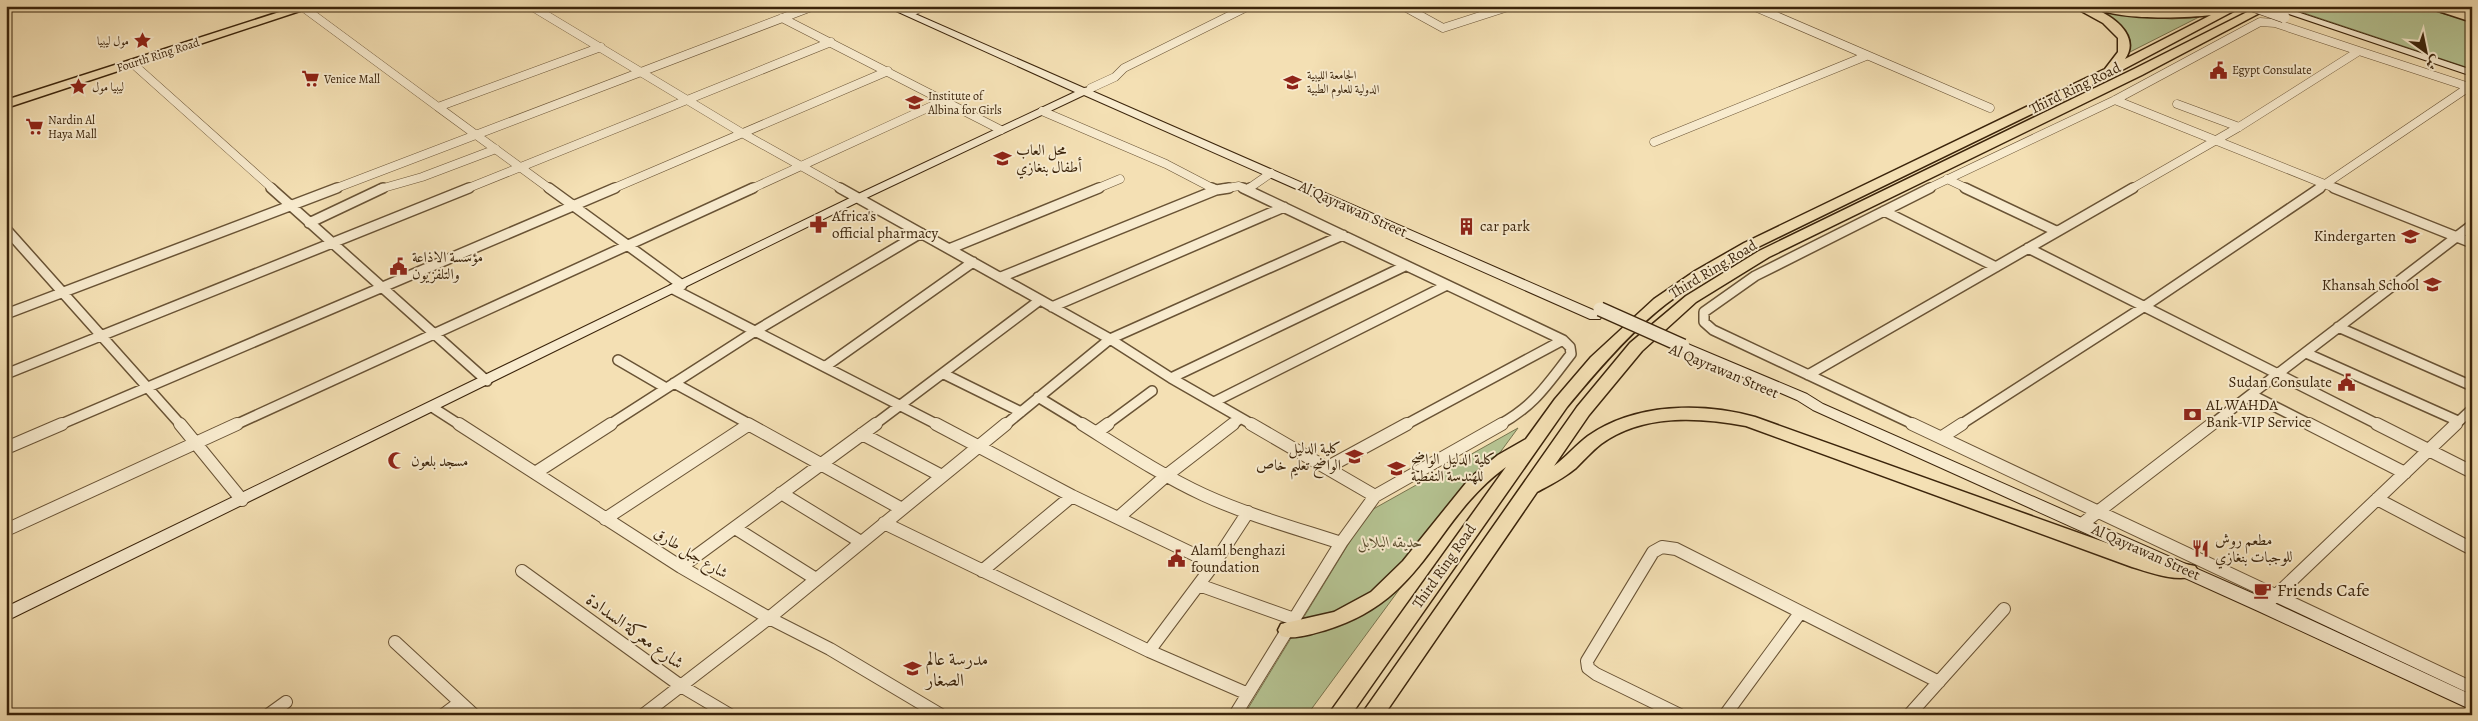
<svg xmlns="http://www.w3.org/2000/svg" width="2478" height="721" font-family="Alegreya,Amiri,serif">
  <rect width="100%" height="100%" fill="#f4e0b4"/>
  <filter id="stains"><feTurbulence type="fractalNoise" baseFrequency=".004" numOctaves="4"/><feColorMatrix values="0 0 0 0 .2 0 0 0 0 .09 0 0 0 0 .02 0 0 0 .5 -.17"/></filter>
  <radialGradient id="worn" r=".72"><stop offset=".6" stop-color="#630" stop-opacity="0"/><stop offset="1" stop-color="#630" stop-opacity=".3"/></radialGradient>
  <!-- green -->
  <path fill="#b5c392" stroke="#78744e" d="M2083,6L2144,17L2172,19L2199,17L2128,53V40Z
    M2106,6H2208L2177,13Z
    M2283,6H2417L2472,22V69Z
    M1518,428L1307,715H1244L1368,512Z"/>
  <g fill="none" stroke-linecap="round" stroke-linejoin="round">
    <defs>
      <path id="minor-far2" d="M531,6L742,133L842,189
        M1403,6L1443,28L1511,6
        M1753,6L1990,108
        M2456,6L2472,12
        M304,8L438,107
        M913,11L925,6
        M782,18L1001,130
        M132,63L273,189
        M1091,88L1115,77L1124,68L1249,6
        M2115,100L2337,189
        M2177,104L2239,127
        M1042,111L1166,164L1214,189
        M1654,142L1866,56
        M1947,179L1968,189
        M334,189L814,6
        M380,189L422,177L496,149
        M466,189L831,42
        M550,189L438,107L601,47
        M612,189L888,71
        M751,189L945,100
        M1096,189L1120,179
        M1222,189L1239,186L1245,189
        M1248,189L1271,173
        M1927,189L2115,100L2260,22L2275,23L2359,51
        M2131,189L2239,127L2359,51L2469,87
        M2318,189L2469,87L2472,88"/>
      <path id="minor-far1" d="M271,188L487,381
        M549,188L682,285
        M840,188L1110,339L1171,378L1253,425
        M1212,188L1216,190
        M1243,188L1563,340L1570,347L1571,354C1546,386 1535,405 1499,425
        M1965,188L2056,231
        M2334,188L2472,243
        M1248,189L1250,188
        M1884,211L1996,267
        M309,223L383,188
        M6,229L181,425
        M2028,248L2379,425
        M949,249L1099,188
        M1001,277L1216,190L1229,188
        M673,289L938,425
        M1052,307L1284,207
        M6,314L337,188
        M2338,327L2472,386
        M2306,353L2458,421
        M618,360L666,388
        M826,366L973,262
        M6,374L469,188
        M944,374L1021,412
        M1808,375L2133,188
        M1171,378L1405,266
        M674,383L751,425
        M2252,395L2311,425
        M1038,397L1084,425
        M1214,402L1447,285
        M432,407L460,425
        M59,425L615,188
        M235,425L753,188
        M609,425L757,330L921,233
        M874,425L1040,300
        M1005,425L1110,339L1343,235
        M1106,425L1152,391
        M1232,425L1241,418
        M1405,425L1563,340
        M1915,425L1713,330L1704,322V312L1755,276L1930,188
        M1960,425L2145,306L2320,188
        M2211,425L2472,225
        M2455,425L2472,409"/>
      <path id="minor" d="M180,424L242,500
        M459,424L681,567L769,618L830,649L941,715
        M748,424L902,509
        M936,424L1072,496L1214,564
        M1082,424C1122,449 1161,475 1204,495C1248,515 1295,528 1341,543
        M1251,424L1375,496
        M1912,424L2472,688
        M2309,424L2405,473
        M2377,424L2472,472
        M1097,432L1108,424
        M862,434L942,476
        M1942,437L1962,424
        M6,448L62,424
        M1328,467L1407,424
        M535,473L611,424
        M781,493L861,542
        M2377,499L2472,549
        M1119,517L1167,475L1233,424
        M605,519L748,425
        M884,523L1149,651L1214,564L1248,512
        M2082,524L2212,424
        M735,528L816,579
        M6,530L237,424
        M681,567L876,424
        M522,571L681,686L730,715
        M982,571L1072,496
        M1199,585L1294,619
        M2271,600L2456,424
        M395,642L474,715
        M1149,651L1248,694
        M268,715L286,702
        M443,715L459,703
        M643,715L769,618L1006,424
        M1235,715L1341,543L1375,496L1502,424
        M1680,715L1596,674L1588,668L1587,661L1653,552L1662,547L1676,549L1939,682
        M1725,715L1800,613
        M1909,715L2004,609"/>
      <path id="secondary" d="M885,6H897L1084,88L1095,86L1096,88L1092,91L1600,313L1602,316L1600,319H1590L1084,95L862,200L6,621V607L854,196L1075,92Z
        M2265,6H2279L2472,70V76Z
        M1683,342L1807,394L1823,404L2270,601L2472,695V710L2258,611L1813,410L1797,400L1678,349L1676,346Z"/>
      <path id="primary" d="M298,6H315L6,108V100Z"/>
      <path id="trunk" d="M2072,6C2077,6 2083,5 2088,7C2109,12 2142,35 2125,59L2211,15C2187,18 2111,21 2094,6L2175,11L2243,6L2124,69L1754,249C1724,266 1694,283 1666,304C1631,331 1595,373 1567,407L1351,715H1328L1506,467C1433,520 1426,600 1326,630C1312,634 1294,640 1281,636L1278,630L1281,624L1334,612L1371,592L1403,561L1470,478L1498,455L1526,439L1555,399L1591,357L1654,299L1695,271L1744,243L2105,69L2118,52V38L2103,23Z
        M2259,6H2273L2142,75L1769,257L1696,302L1642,351L1589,415L1554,466C1566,457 1576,445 1588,436C1635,403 1702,402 1755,417L2143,556L2195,566L2198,571L2195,576C2176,582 2151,573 2132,567L1746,426C1697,417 1643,414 1601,444C1592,451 1584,460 1576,468C1564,478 1550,485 1537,492L1384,715H1361L1577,407L1630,343L1686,296L1759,251L2134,69Z
        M2423,6H2441L2472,15V22Z"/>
    </defs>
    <!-- minor-far2 casing -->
    <use href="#minor-far2" stroke="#695335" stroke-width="9"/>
    <!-- minor-far1 casing -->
    <use href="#minor-far1" stroke="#695335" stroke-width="12"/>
    <!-- minor casing -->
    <use href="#minor" stroke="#695335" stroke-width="14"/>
    <!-- secondary casing -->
    <use href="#secondary" stroke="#3b240b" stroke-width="2"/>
    <!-- primary casing -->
    <use href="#primary" stroke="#3b240b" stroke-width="3"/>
    <!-- trunk casing -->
    <use href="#trunk" stroke="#3b240b" stroke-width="3"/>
    <!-- minor-far2 -->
    <use href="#minor-far2" stroke="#f8ebce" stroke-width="8"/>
    <!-- minor-far1 -->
    <use href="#minor-far1" stroke="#f8ebce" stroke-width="9"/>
    <!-- minor -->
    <use href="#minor" stroke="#f8ebce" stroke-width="12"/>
    <!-- secondary -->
    <use href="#secondary" fill="#f8ebce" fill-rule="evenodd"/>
    <!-- primary -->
    <use href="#primary" fill="#f4e0b4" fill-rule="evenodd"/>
    <!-- trunk -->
    <use href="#trunk" fill="#f4e0b4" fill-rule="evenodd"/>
    <defs>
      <path id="secondary-bridge-far1" d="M2253,6L2284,17"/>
      <path id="secondary-bridge" d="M1600,309L1683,346"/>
    </defs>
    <!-- secondary-bridge-far1 casing -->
    <use href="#secondary-bridge-far1" stroke="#3b240b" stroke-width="12" stroke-linecap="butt"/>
    <!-- secondary-bridge casing -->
    <use href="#secondary-bridge" stroke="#3b240b" stroke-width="16" stroke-linecap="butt"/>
    <!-- secondary-bridge-far1 -->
    <use href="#secondary-bridge-far1" stroke="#f8ebce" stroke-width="11"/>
    <!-- secondary-bridge -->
    <use href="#secondary-bridge" stroke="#f8ebce" stroke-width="13"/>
  </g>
  <!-- icons -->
  <defs>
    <symbol id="sight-bare" viewBox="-9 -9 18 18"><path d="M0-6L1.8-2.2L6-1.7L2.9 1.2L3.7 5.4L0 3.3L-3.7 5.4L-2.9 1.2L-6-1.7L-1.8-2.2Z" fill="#8f2418" stroke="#f8ebce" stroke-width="2.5" paint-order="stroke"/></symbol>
    <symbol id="civic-bare" viewBox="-9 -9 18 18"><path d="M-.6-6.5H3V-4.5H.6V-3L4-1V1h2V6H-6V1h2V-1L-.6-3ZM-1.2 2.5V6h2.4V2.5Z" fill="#8f2418" stroke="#f8ebce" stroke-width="2.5" paint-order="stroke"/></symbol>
    <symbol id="supermarket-bare" viewBox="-9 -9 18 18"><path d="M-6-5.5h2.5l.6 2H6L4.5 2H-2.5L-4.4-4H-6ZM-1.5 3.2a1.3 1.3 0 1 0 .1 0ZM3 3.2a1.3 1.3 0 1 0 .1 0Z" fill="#8f2418" stroke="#f8ebce" stroke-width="2.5" paint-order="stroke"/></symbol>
    <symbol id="university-bare" viewBox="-9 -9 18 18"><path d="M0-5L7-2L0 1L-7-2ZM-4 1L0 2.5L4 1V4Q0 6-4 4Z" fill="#8f2418" stroke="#f8ebce" stroke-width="2.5" paint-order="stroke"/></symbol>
    <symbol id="school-bare" viewBox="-9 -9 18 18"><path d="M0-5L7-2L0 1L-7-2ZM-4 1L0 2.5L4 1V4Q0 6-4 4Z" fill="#8f2418" stroke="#f8ebce" stroke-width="2.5" paint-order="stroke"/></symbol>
    <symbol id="pharmacy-bare" viewBox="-9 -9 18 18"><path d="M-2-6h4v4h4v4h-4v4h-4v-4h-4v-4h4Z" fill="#8f2418" stroke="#f8ebce" stroke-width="2.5" paint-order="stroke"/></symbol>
    <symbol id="building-bare" viewBox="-9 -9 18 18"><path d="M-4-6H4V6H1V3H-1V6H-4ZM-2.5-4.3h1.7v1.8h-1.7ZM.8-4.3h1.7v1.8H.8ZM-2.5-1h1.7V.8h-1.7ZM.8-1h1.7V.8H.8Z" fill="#8f2418" stroke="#f8ebce" stroke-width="2.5" paint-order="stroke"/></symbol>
    <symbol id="bank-bare" viewBox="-9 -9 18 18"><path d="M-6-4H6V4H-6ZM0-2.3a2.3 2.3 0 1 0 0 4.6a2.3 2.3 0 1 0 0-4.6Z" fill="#8f2418" stroke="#f8ebce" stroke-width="2.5" paint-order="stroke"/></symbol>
    <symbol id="mosque-bare" viewBox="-9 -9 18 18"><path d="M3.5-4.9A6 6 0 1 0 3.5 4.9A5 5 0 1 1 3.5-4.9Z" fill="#8f2418" stroke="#f8ebce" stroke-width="2.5" paint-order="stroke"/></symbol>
    <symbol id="restaurant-bare" viewBox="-9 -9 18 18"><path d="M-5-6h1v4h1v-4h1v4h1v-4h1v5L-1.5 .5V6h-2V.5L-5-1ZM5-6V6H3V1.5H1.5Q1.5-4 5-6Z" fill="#8f2418" stroke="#f8ebce" stroke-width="2.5" paint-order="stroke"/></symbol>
    <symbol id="cafe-bare" viewBox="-9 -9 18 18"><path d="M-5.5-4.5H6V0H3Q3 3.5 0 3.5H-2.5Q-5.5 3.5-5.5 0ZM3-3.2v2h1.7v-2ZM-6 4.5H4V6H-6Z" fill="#8f2418" stroke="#f8ebce" stroke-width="2.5" paint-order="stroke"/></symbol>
  </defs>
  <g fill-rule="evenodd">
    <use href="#sight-bare" x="130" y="28" width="25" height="25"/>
    <use href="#civic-bare" x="2206" y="58" width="25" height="25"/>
    <use href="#supermarket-bare" x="298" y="66" width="25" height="25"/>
    <use href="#university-bare" x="1280" y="70" width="25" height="25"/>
    <use href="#sight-bare" x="66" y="74" width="25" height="25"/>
    <use href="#university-bare" x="902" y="90" width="25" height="25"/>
    <use href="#supermarket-bare" x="22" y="114" width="25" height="25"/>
    <use href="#school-bare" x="990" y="146" width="25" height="25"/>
    <use href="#pharmacy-bare" x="806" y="212" width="25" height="25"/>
    <use href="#building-bare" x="1454" y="214" width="25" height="25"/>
    <use href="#school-bare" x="2398" y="224" width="25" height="25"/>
    <use href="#civic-bare" x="386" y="254" width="25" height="25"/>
    <use href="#school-bare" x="2420" y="272" width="25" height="25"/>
    <use href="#civic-bare" x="2334" y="370" width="25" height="25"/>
    <use href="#bank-bare" x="2180" y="402" width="25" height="25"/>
    <use href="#university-bare" x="1342" y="444" width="25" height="25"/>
    <use href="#mosque-bare" x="384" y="448" width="25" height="25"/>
    <use href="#university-bare" x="1384" y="456" width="25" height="25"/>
    <use href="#restaurant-bare" x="2188" y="536" width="25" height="25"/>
    <use href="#civic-bare" x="1164" y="546" width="25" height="25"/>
    <use href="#cafe-bare" x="2250" y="578" width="25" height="25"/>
    <use href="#school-bare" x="900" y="656" width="25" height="25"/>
  </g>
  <g text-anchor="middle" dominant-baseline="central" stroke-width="4" stroke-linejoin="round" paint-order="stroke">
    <!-- far-poi labels -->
    <g font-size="12" fill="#3b240b" stroke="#f8ebce" text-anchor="start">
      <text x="129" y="41" text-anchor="end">مول ليبيا</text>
      <text x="2232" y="70">Egypt Consulate</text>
      <text x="1307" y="75">الجامعة الليبية<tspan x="1307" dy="14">الدولية للعلوم الطبية</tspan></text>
      <text x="324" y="79">Venice Mall</text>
      <text x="92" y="87">ليبيا مول</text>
      <text x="928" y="96">Institute of<tspan x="928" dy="14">Albina for Girls</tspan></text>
      <text x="48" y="120">Nardin Al<tspan x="48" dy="14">Haya Mall</tspan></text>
    </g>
    <!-- far-street labels -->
    <g font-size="12" fill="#3b240b" stroke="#f8ebce">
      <text transform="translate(158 55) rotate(-18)">Fourth Ring Road</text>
    </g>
    <!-- street labels -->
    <g font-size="15" fill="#3b240b" stroke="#f8ebce">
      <text transform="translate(2075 88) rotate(-26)">Third Ring Road</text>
      <text transform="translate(1353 209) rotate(24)">Al Qayrawan Street</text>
      <text transform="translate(1713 269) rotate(-31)">Third Ring Road</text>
      <text transform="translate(1724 371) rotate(23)">Al Qayrawan Street</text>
      <text transform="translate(2146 552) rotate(24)">Al Qayrawan Street</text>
      <text transform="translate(691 553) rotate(31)">شارع جبل طارق</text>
      <text transform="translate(1444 566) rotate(-55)">Third Ring Road</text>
    </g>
    <!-- poi labels -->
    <g font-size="15" fill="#3b240b" stroke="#f8ebce" text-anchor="start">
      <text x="1016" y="150">محل العاب<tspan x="1016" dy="17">أطفال بنغازي</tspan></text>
      <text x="832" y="216">Africa's<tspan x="832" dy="17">official pharmacy</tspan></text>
      <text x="1480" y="226">car park</text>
      <text x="2396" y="236" text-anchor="end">Kindergarten</text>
      <text x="412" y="257">مؤسسة الاذاعة<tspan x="412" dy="17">والتلفزيون</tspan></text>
      <text x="2419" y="285" text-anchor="end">Khansah School</text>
      <text x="2332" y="382" text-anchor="end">Sudan Consulate</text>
      <text x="2206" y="405">AL WAHDA<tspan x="2206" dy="17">Bank-VIP Service</tspan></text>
      <text x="1341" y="448" text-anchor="end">كلية الدليل<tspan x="1341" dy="17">الواضح تعليم خاص</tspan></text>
      <text x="1411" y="459">كلية الدليل الواضح<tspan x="1411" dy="17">للهندسة النفطية</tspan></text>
      <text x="411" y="461">مسجد بلعون</text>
      <text x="2215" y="540">مطعم روش<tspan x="2215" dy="17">للوجبات بنغازي</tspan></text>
      <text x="1191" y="550">Alaml benghazi<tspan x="1191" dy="17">foundation</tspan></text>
    </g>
    <!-- park labels -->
    <g font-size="15" font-style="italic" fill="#5a4c2d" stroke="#f8ebce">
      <text x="1390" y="542">حديقه البلابل</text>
    </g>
    <!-- near-poi labels -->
    <g font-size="18" fill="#3b240b" stroke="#f8ebce" text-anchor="start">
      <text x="2277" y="590">Friends Cafe</text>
      <text x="926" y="659">مدرسة عالم<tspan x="926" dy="21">الصغار</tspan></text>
    </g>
    <!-- near-street labels -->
    <g font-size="18" fill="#3b240b" stroke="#f8ebce">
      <text transform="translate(635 631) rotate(36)">شارع معركة السدادة</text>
    </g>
  </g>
  <!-- margin -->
  <rect width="2478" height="721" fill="none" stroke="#f4e0b4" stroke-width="25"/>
  <rect x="8" y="8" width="2463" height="706" fill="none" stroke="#3b240b" stroke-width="2.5"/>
  <rect x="12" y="12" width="2453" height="696" fill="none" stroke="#3b240b"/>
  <!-- north arrow -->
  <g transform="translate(2426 52) rotate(147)" stroke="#f8ebce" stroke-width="4" paint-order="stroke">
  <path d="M0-4L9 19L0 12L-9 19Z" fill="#3b240b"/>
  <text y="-8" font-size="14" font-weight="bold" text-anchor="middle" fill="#3b240b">ش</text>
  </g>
  <rect width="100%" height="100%" filter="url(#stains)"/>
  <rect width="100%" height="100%" fill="url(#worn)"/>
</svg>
